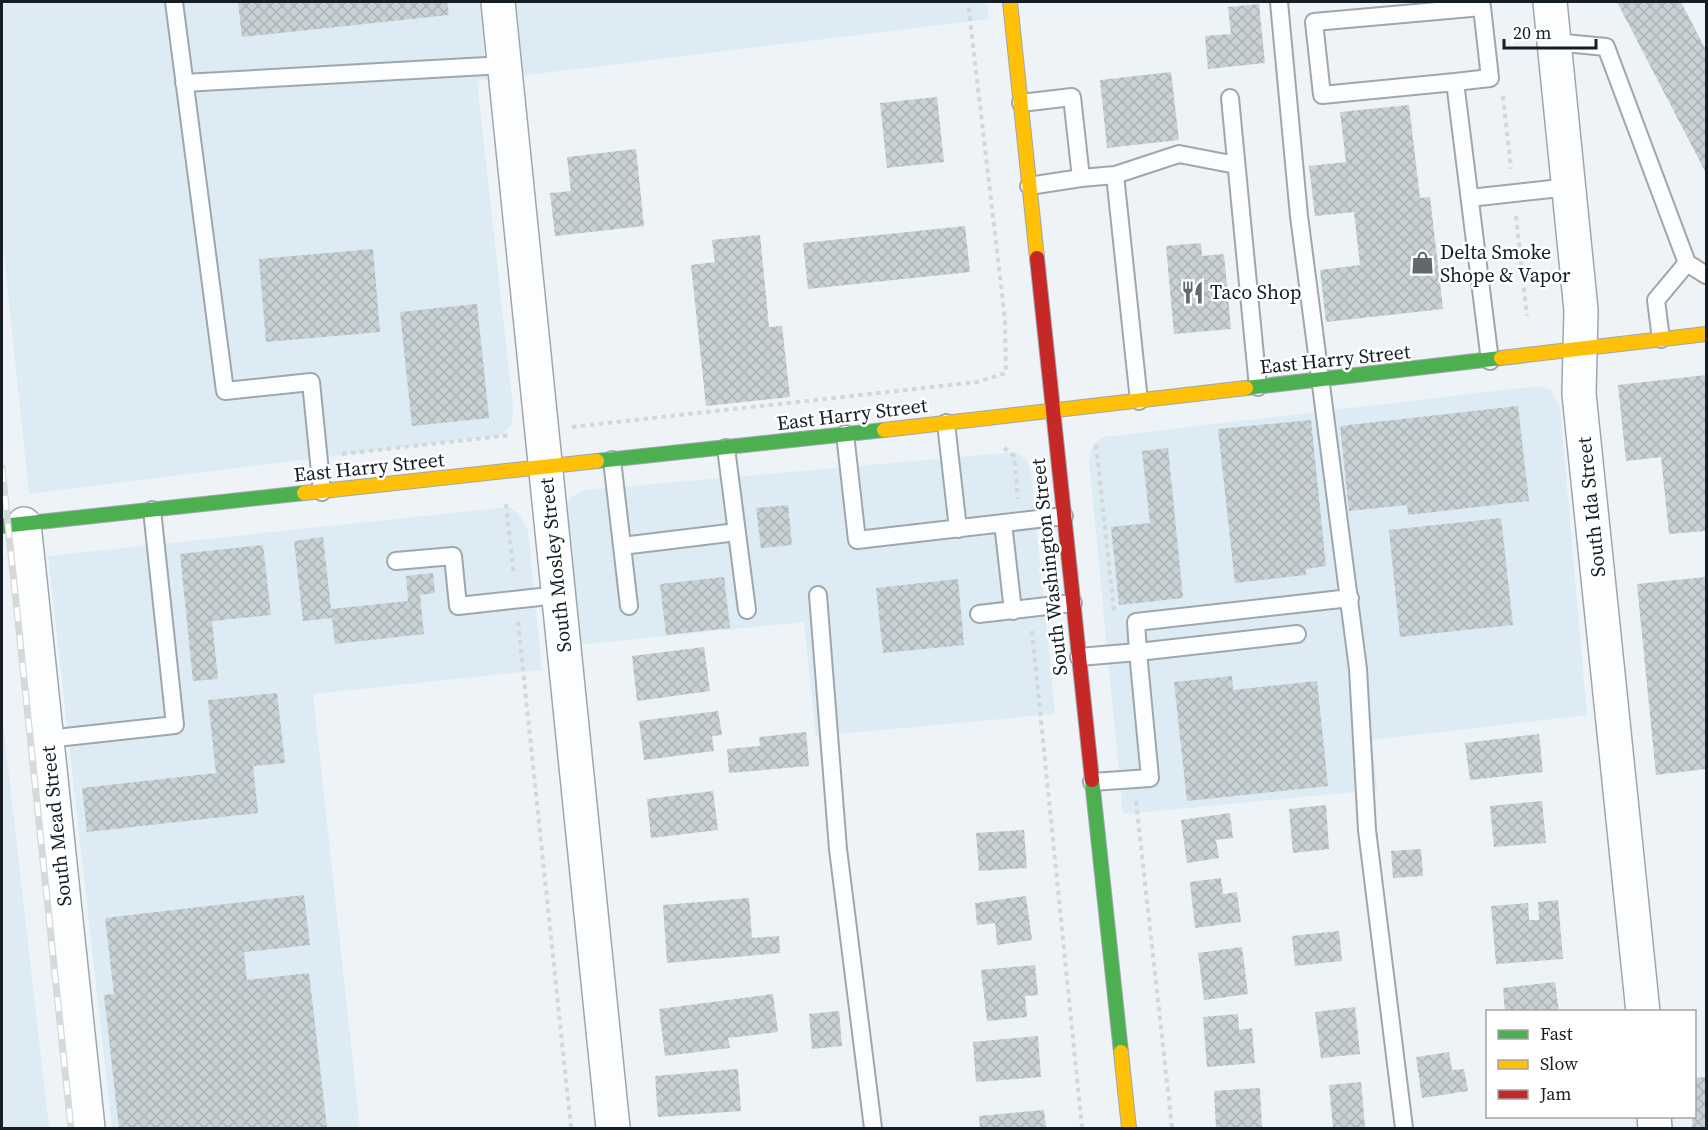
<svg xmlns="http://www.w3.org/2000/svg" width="1708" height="1130" font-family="'Source Serif 4',serif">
  <defs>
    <pattern id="building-cross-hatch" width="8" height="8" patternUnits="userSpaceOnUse" patternTransform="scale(1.5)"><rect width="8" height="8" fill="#c8d1d4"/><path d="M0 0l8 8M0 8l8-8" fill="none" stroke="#abb3b6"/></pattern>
  </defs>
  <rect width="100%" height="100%" fill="#edf3f7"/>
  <!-- built -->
  <path fill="#ddebf5" d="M2,2H987L989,19L477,81L513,408L512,424L502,435L29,494L2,235Z
    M1538,386L1551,390L1560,407L1587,715L1372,740L1377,790L1123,814L1089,460L1093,444L1104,437Z
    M1016,452L1026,459L1031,471L1055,714L816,736L804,622L577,645L565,513L571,497L586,490Z
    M509,507L519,514L528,531L542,670L313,694L360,1128H112L48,556Z
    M2,714L49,1128H2Z"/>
  <!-- building -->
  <path fill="url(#building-cross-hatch)" d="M238,2H447L449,15L242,37Z
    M1617,2H1681L1706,50V173Z
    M1259,4L1265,63L1208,69L1205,36L1231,34L1228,7Z
    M1171,72L1179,140L1107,148L1100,80Z
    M937,97L944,162L887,168L880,103Z
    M1409,105L1420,198L1430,197L1443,309L1326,322L1320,270L1360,265L1354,212L1315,216L1309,166L1346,162L1340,112Z
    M636,149L644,226L555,236L550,193L571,191L567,157Z
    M965,226L970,272L808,289L803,243Z
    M760,235L769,327L782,326L790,397L706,406L691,265L715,262L712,240Z
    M1201,243L1202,256L1224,254L1231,329L1174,334L1166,246Z
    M373,249L380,332L266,342L259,259Z
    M477,304L489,418L412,426L400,312Z
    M1706,375V531L1669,534L1661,457L1626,461L1618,385Z
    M1518,406L1529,501L1408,515L1407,505L1349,511L1340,426Z
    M1311,420L1326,566L1306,569V575L1235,583L1218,429Z
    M1168,448L1183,598L1119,605L1111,527L1150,523L1142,451Z
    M788,505L792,545L761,548L756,508Z
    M1501,518L1513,625L1400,637L1389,530Z
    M323,537L331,609L408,601L406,576L433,573L435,593L420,595L424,634L335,644L332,618L303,621L294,541Z
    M263,545L271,615L212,621L218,679L193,681L180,554Z
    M724,577L730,628L666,635L660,584Z
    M1706,577V769L1656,775L1637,584Z
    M958,579L964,645L883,653L876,588Z
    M704,647L710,691L637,701L632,656Z
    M1232,676L1233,690L1317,681L1328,786L1187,801L1174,682Z
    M277,693L285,763L253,766L258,813L87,832L82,788L216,773L208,700Z
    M718,711L722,735L712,736L714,751L644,760L639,721Z
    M806,732L809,766L729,773L727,749L760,746L759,737Z
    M1539,734L1543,772L1470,780L1465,743Z
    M713,791L718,830L651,838L647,799Z
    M1542,801L1546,843L1494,847L1490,806Z
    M1326,805L1329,849L1293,853L1289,809Z
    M1230,813L1233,838L1216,840L1219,858L1187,863L1181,820Z
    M1024,830L1027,868L979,871L976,833Z
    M1421,849L1423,876L1393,878L1391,851Z
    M1221,878L1223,894L1237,892L1241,922L1195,928L1190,882Z
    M304,895L310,945L244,952L247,980L309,973L327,1128H119L104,995L114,994L105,918Z
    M1026,896L1032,940L997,945L995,923L977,925L975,903Z
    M749,898L752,938L779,936L780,953L667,963L663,905Z
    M1558,900L1563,959L1496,964L1491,906L1528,903L1529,920H1539L1538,902Z
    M1339,931L1342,961L1295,966L1292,936Z
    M1242,947L1248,994L1204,1000L1198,953Z
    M1035,965L1038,995L1025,996L1027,1017L987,1021L981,970Z
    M1555,982L1559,1012H1505L1503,988Z
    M773,994L778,1032L728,1038L730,1048L665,1056L659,1009Z
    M1355,1007L1360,1054L1321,1058L1315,1012Z
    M839,1011L842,1046L812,1049L809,1014Z
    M1238,1014L1239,1030L1252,1028L1255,1063L1207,1067L1203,1017Z
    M1038,1036L1041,1077L976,1082L973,1042Z
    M1449,1052L1452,1070L1464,1069L1468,1091L1422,1098L1416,1057Z
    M738,1069L741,1111L658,1117L655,1076Z
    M1706,1077V1128H1692L1694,1078Z
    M1361,1082L1365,1127L1333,1128L1329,1085Z
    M1260,1088L1262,1127L1216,1128L1214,1091Z
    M1044,1110L1046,1128H980L979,1116Z"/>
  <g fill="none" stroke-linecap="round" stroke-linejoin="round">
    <defs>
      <path id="lane" d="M174,2L225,391L311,382L322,492
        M1279,2L1299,216L1358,669L1367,830L1404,1128
        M1554,42L1606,47L1687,263
        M1455,82L1490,78L1482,7L1314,22L1322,95L1455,82L1490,361
        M184,83L504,65
        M1230,98L1258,387
        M1021,103L1072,97L1081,178L1029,186
        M1115,175L1179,154L1236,165
        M1081,178L1115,175L1139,401
        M1470,198L1569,187
        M1661,339L1656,300L1687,263L1706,275
        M946,423L958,529
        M845,434L857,540L1064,516
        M726,448L747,610
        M612,460L629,606
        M1003,523L1013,611
        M622,546L737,532
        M396,561L453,556L458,606L558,595
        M818,595L838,849L873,1128
        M979,614L1073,603
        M1079,657L1138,652L1136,622L1350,598
        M47,739L175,725L152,510
        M1092,782L1150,778L1138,652L1297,634"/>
      <path id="street" d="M498,2L613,1128
        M1550,2L1581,310L1579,394L1643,1012
        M24,524L88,1128
        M1654,1116L1655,1128"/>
      <path id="fast" d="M1246,388L1501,358
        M597,461L884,430
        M2,526L304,493
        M1092,780L1121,1052"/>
      <path id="slow" d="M1010,2L1037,258
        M1501,358L1706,334
        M884,430L1246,388
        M304,493L597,461
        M1121,1052L1129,1128"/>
      <path id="jam" d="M1037,258L1092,780"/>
    </defs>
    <!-- lane casing -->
    <use href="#lane" stroke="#9fa7ac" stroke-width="20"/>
    <!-- street casing -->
    <use href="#street" stroke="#9fa7ac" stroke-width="36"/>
    <!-- fast casing -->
    <use href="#fast" stroke="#9fa7ac" stroke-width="16"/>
    <!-- slow casing -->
    <use href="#slow" stroke="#9fa7ac" stroke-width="16"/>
    <!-- jam casing -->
    <use href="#jam" stroke="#9fa7ac" stroke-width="16"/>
    <!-- path -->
    <path stroke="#d4d7d8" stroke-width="4" stroke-dasharray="4.5 4.5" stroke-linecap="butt" d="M1503,96L1511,169
      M1516,216L1527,316
      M572,427L977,382L1006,373L1005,320L968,2
      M1096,445L1114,611
      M1004,448L1014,456L1018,499
      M342,454L511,435
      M506,504L514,576
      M518,622L571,1128
      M1032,631L1082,1128
      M1136,801L1172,1128"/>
    <!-- lane -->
    <use href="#lane" stroke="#fcfdfe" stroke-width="16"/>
    <!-- street -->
    <use href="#street" stroke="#fcfdfe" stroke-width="33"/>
    <!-- fast -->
    <use href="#fast" stroke="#4caf50" stroke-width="14"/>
    <!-- slow -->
    <use href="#slow" stroke="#ffc107" stroke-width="14"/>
    <!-- jam -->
    <use href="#jam" stroke="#c62828" stroke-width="14"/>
    <defs>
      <path id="rail" d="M2,468L71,1128"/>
    </defs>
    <!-- rail casing -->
    <use href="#rail" stroke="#d6d9da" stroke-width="7"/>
    <!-- rail -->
    <use href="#rail" stroke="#fff" stroke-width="4.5" stroke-dasharray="14" stroke-linecap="butt"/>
  </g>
  <!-- icons -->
  <defs>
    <symbol id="shop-bare" viewBox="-9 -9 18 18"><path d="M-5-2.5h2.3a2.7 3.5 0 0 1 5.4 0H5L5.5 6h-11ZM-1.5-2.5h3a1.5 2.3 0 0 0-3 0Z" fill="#60696e" stroke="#fff" stroke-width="2.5" paint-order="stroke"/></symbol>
    <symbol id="restaurant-bare" viewBox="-9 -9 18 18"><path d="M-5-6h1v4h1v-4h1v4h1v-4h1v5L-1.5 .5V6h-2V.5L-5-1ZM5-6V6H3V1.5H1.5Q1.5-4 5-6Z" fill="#60696e" stroke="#fff" stroke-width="2.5" paint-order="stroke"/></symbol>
  </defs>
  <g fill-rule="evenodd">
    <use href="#shop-bare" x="1406" y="246" width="33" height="33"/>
    <use href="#restaurant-bare" x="1176" y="276" width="33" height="33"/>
  </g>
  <g text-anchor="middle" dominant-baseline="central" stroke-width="5" stroke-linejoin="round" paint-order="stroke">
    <!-- poi labels -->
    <g font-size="20" fill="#141e24" stroke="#fff" text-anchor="start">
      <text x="1440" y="252">Delta Smoke<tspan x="1440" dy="23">Shope &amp; Vapor</tspan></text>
      <text x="1210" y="292">Taco Shop</text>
    </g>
    <!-- street labels -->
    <g font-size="20" fill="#141e24" stroke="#fff">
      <text transform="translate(1335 359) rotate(-6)">East Harry Street</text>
      <text transform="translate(852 414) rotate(-7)">East Harry Street</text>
      <text transform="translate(369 467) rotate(-6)">East Harry Street</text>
      <text transform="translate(1591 507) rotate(-96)">South Ida Street</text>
      <text transform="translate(555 565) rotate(-96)">South Mosley Street</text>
      <text transform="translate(1049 567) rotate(-96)">South Washington Street</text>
      <text transform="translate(56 826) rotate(-96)">South Mead Street</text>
    </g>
  </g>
  <!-- border -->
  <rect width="1708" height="1130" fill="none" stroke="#141e24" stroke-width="6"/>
  <!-- legend -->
  <rect x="1486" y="1010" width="210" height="108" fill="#ffffff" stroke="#a1a5a7" stroke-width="1.5"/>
  <rect x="1498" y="1030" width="30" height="9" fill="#4caf50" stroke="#a1a5a7" stroke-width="1.5"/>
  <text x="1540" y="1040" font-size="18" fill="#141e24">Fast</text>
  <rect x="1498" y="1060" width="30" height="9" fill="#ffc107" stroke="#a1a5a7" stroke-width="1.5"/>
  <text x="1540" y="1070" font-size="18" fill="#141e24">Slow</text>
  <rect x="1498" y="1090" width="30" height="9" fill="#c62828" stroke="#a1a5a7" stroke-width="1.5"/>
  <text x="1540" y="1100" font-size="18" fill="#141e24">Jam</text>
  <!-- scale -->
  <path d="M1504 39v9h92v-9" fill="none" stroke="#141e24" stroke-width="3"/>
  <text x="1513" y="39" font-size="18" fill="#141e24" stroke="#ffffff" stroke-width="4.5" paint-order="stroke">20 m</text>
</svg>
